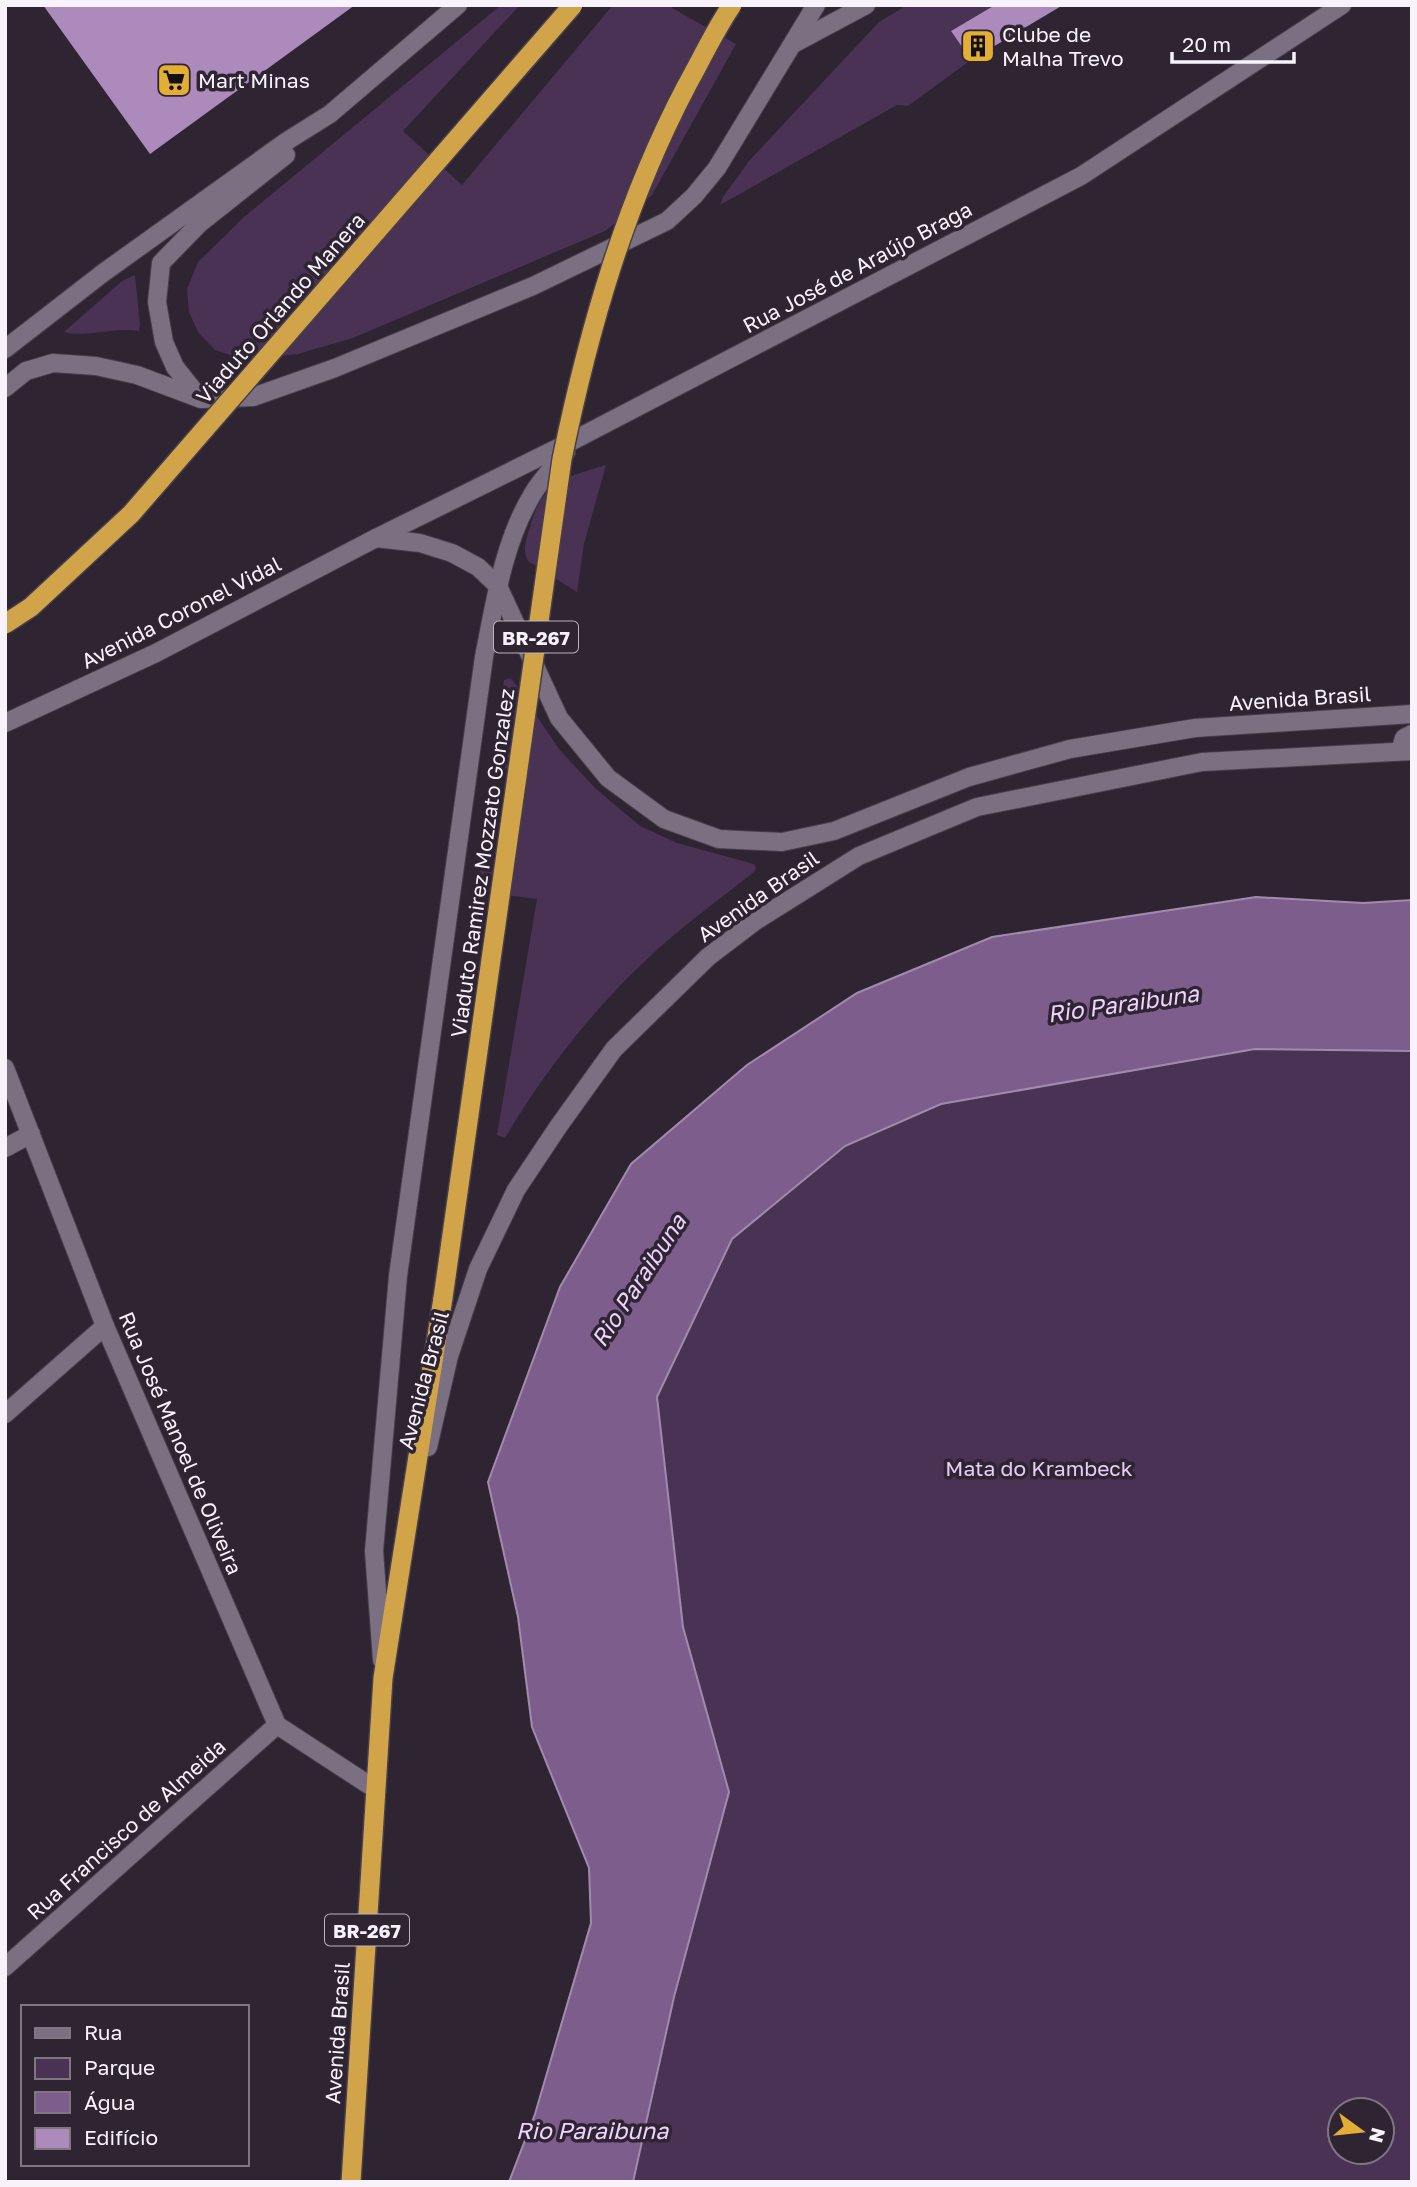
<svg xmlns="http://www.w3.org/2000/svg" width="1417" height="2187" font-family="'Golos Text',sans-serif">
	<style>
		.green { fill: #493253; fill-rule: evenodd }
		.water { fill: #7d5d8c; stroke: #a28aad; stroke-width: 2 }
		.building { fill: #ac8abc }
		.lines { fill: none; stroke-linecap: round; stroke-linejoin: round }
		.service-casing { stroke: #483f4c; stroke-width: 20 }
		.minor-casing { stroke: #483f4c; stroke-width: 20 }
		.secondary-casing { stroke: #483f4c; stroke-width: 20 }
		.trunk-casing { stroke: #483f4c; stroke-width: 22 }
		.service { stroke: #7b7081; stroke-width: 18 }
		.minor { stroke: #7b7081; stroke-width: 18 }
		.secondary { stroke: #7b7081; stroke-width: 18 }
		.trunk { stroke: #d2a44a; stroke-width: 19 }
		.trunk-bridge-casing { stroke: #483f4c; stroke-width: 22; stroke-linecap: butt }
		.trunk-bridge { stroke: #d2a44a; stroke-width: 19 }
		.labels { text-anchor: middle; dominant-baseline: central; stroke-width: 7; stroke-linejoin: round; paint-order: stroke }
		.shield { fill: #2e2432; stroke: #bbb4bf; stroke-width: 2 }
		.shield-label { font-size: 19px; font-weight: bold; fill: #f8f2fb }
		.poi-label { font-size: 21px; fill: #f8f2fb; stroke: #2e2432; text-anchor: start }
		.street-label { font-size: 21px; fill: #f8f2fb; stroke: #2e2432 }
		.park-label { font-size: 21px; fill: #e9cbf7; stroke: #2e2432 }
		.water-label { font-size: 23px; font-style: italic; fill: #f0d3fe; stroke: #2e2432 }
	</style>
	<rect width="100%" height="100%" fill="#2e2432"/>
	<g class="green">
		<path d="M501 5H520L403 131 462 185 613 5H673L672 8 736 44 652 195 605 231 353 338 298 354 245 360 215 350 198 332 189 312 187 289 198 262 244 217Z"/>
		<path d="M907 5H995L951 31 971 60 908 106 897 105 720 205 723 197 749 161 879 22Z"/>
		<path d="M135 275 140 325 139 331C114 327 87 338 64 332L122 281Z"/>
		<path d="M606 465 584 544 577 592 528 561C522 551 526 540 529 530 543 480 561 479 606 465Z"/>
		<path d="M511 678 559 749 595 788 640 826 677 843 754 864 756 867 755 871C725 895 695 917 667 941 603 997 548 1065 505 1138L497 1135 537 899 477 891 480 871 513 854 525 764 491 772 504 680Z"/>
		<path d="M1255 1049 1412 1051V2182H633L674 1997 729 1792 683 1627 657 1397 732 1239 845 1146 941 1104ZM1340 2110H1382V2152H1340Z"/>
	</g>
	<path class="water" d="M1256 897 1363 903 1412 900V1051L1255 1049 941 1104 845 1146 732 1239 657 1397 683 1627 729 1792 674 1997 633 2182H509L535 2114 591 1923 589 1868 532 1727 518 1617 488 1482 560 1287 631 1164 747 1065 857 993 992 937Z"/>
	<g class="building">
		<path d="M43 5H355L150 154Z"/>
		<path d="M995 5H1063L971 60 951 31Z"/>
	</g>
	<g class="lines">
		<g class="service-casing">
			<path id="service" d="M5 1148 31 1134"/>
		</g>
		<g class="minor-casing">
			<g id="minor">
				<path d="M795 43 866 5"/>
				<path d="M376 538 576 439 1081 176 1342 5"/>
				<path d="M5 1068 105 1326 277 1725 375 1789"/>
				<path d="M5 1414 105 1326"/>
				<path d="M382 1660 374 1551 398 1276 484 657C495 602 503 544 532 495 541 479 555 466 566 452"/>
				<path d="M5 1967 277 1725"/>
			</g>
		</g>
		<g class="secondary-casing">
			<g id="secondary">
				<path d="M5 349 103 273 287 141 330 114 458 5"/>
				<path d="M5 388 26 371 53 363 96 366 137 375 201 399 253 397 335 368 533 286 667 221 694 196 717 168 816 5"/>
				<path d="M199 397 175 367 164 342 157 302 161 263 199 224 286 155"/>
				<path d="M5 723 156 653 376 538 420 543 452 553 478 567 498 586 559 718 608 778 664 819 719 839 782 842 834 831 969 777 1070 749 1195 728 1412 714"/>
				<path d="M1400 751 1404 738 1412 734"/>
				<path d="M428 1447 449 1356 478 1269 516 1190 558 1127 614 1049 708 957 754 922 859 856 977 807 1202 762 1412 751"/>
			</g>
		</g>
		<g class="trunk-casing">
			<path id="trunk" d="M351 2182 383 1678 443 1298"/>
		</g>
		<use href="#service" class="service"/>
		<use href="#minor" class="minor"/>
		<use href="#secondary" class="secondary"/>
		<use href="#trunk" class="trunk"/>
		<g class="trunk-bridge-casing">
			<g id="trunk-bridge">
				<path d="M5 624 31 607 131 514 573 5"/>
				<path d="M443 1298 562 459C589 328 625 203 687 85 702 58 715 30 732 5"/>
			</g>
		</g>
		<use href="#trunk-bridge" class="trunk-bridge"/>
	</g>
	<defs>
		<g id="building-square" transform="scale(1.75)"><rect x="-9" y="-9" width="18" height="18" rx="4" fill="#e4ae35" stroke="#2e2432"/><path d="M-4-6H4V6H1V3H-1V6H-4ZM-2.5-4.3h1.7v1.8h-1.7ZM.8-4.3h1.7v1.8H.8ZM-2.5-1h1.7V.8h-1.7ZM.8-1h1.7V.8H.8Z" fill="#111"/></g>
		<g id="supermarket-square" transform="scale(1.75)"><rect x="-9" y="-9" width="18" height="18" rx="4" fill="#e4ae35" stroke="#2e2432"/><path d="M-6-5.5h2.5l.6 2H6L4.5 2H-2.5L-4.4-4H-6ZM-1.5 3.2a1.3 1.3 0 1 0 .1 0ZM3 3.2a1.3 1.3 0 1 0 .1 0Z" fill="#111"/></g>
	</defs>
	<g fill-rule="evenodd">
		<use href="#building-square" x="978" y="46"/>
		<use href="#supermarket-square" x="174" y="80"/>
	</g>
	<g class="labels">
		<g class="shield">
			<rect x="494" y="621.5" width="84" height="31" rx="5"/>
			<rect x="325" y="1914.5" width="84" height="31" rx="5"/>
		</g>
		<g class="shield-label">
			<text x="536" y="637">BR-267</text>
			<text x="367" y="1930">BR-267</text>
		</g>
		<g class="poi-label">
			<text x="1002" y="34">Clube de<tspan x="1002" dy="24">Malha Trevo</tspan></text>
			<text x="198" y="80">Mart Minas</text>
		</g>
		<g class="street-label">
			<text transform="translate(857 267) rotate(-28)">Rua José de Araújo Braga</text>
			<text transform="translate(280 308) rotate(-49)">Viaduto Orlando Manera</text>
			<text transform="translate(181 612) rotate(-27)">Avenida Coronel Vidal</text>
			<text transform="translate(1300 698) rotate(-4)">Avenida Brasil</text>
			<text transform="translate(482 863) rotate(-82)">Viaduto Ramirez Mozzato Gonzalez</text>
			<text transform="translate(758 896) rotate(-35)">Avenida Brasil</text>
			<text transform="translate(423 1380) rotate(-75)">Avenida Brasil</text>
			<text transform="translate(181 1443) rotate(67)">Rua José Manoel de Oliveira</text>
			<text transform="translate(126 1829) rotate(-42)">Rua Francisco de Almeida</text>
			<text transform="translate(337 2033) rotate(-86)">Avenida Brasil</text>
		</g>
		<g class="park-label">
			<text x="1039" y="1468">Mata do Krambeck</text>
		</g>
		<g class="water-label">
			<text transform="translate(1123 1003) rotate(-8)">Rio Paraibuna</text>
			<text transform="translate(638 1280) rotate(-57)">Rio Paraibuna</text>
			<text x="592" y="2130">Rio Paraibuna</text>
		</g>
	</g>
	<rect width="1417" height="2187" fill="none" stroke="#f8f2fb" stroke-width="14"/>
	<rect x="21" y="2005" width="228" height="161" fill="#2e2432" stroke="#7f7682" stroke-width="2"/>
	<rect x="35" y="2028" width="35" height="10" fill="#7b7081" stroke="#7f7682" stroke-width="2"/>
	<text x="84" y="2040" font-size="21" fill="#f8f2fb">Rua</text>
	<rect x="35" y="2058" width="35" height="21" fill="#493253" stroke="#7f7682" stroke-width="2"/>
	<text x="84" y="2075" font-size="21" fill="#f8f2fb">Parque</text>
	<rect x="35" y="2092" width="35" height="21" fill="#7d5d8c" stroke="#7f7682" stroke-width="2"/>
	<text x="84" y="2110" font-size="21" fill="#f8f2fb">Água</text>
	<rect x="35" y="2128" width="35" height="21" fill="#ac8abc" stroke="#7f7682" stroke-width="2"/>
	<text x="84" y="2145" font-size="21" fill="#f8f2fb">Edifício</text>
	<g transform="translate(1361 2131) rotate(105)"><circle r="33" fill="#2e2432" stroke="#7f7682" stroke-width="2"/>
	<path d="M0-5L12 26L0 18L-12 26Z" fill="#e4ae35"/>
	<text y="-10" font-size="19" font-weight="bold" text-anchor="middle" fill="#f8f2fb">N</text>
	</g>
	<path d="M1172 52v10h122v-10" fill="none" stroke="#f8f2fb" stroke-width="3.5"/>
	<text x="1182" y="52" font-size="21" fill="#f8f2fb" stroke="#2e2432" stroke-width="5" paint-order="stroke">20 m</text>
</svg>
